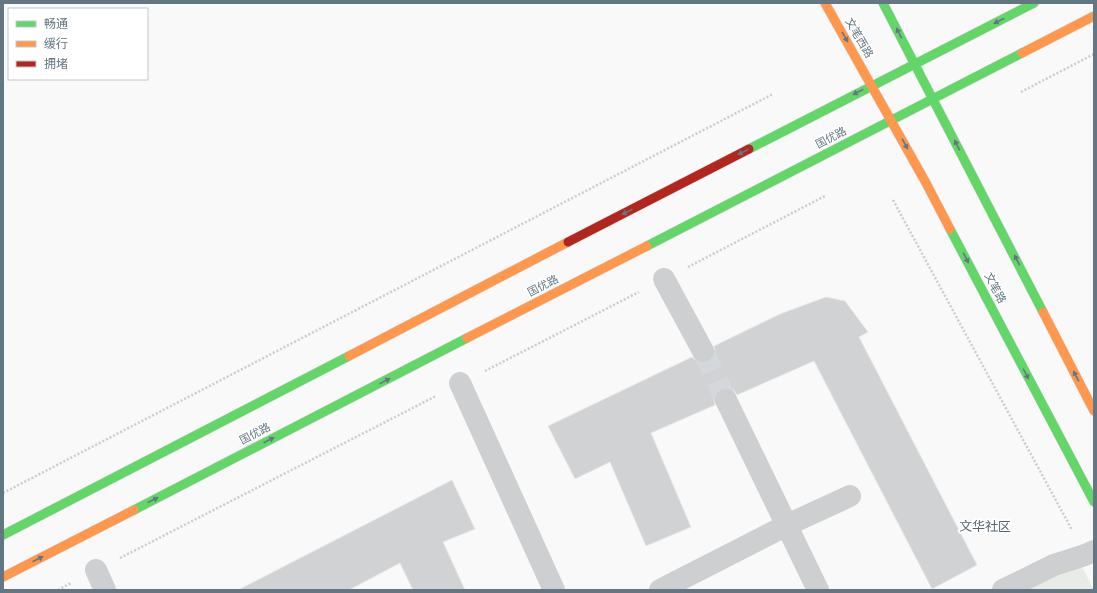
<svg xmlns="http://www.w3.org/2000/svg" width="1097" height="593" font-family="Figtree,'Noto Sans SC',sans-serif">
	<style>
		.green { fill: #e8ebe6 }
		.building { fill: #d0d2d3; stroke: #e8e8e8 }
		.lines { fill: none; stroke-linecap: round; stroke-linejoin: round }
		.street-tunnel { stroke: #d4d8dc; stroke-width: 22; stroke-dasharray: 22 11; stroke-linecap: butt }
		.fast-casing { stroke: #d5d6d7; stroke-width: 10 }
		.slow-casing { stroke: #d5d6d7; stroke-width: 10 }
		.jam-casing { stroke: #d5d6d7; stroke-width: 10 }
		.path { stroke: #cbcccd; stroke-width: 2.5; stroke-dasharray: 2 2; stroke-linecap: butt }
		.street { stroke: #cecfd0; stroke-width: 22 }
		.fast { stroke: #63d668; stroke-width: 9 }
		.slow { stroke: #ff974d; stroke-width: 9 }
		.jam { stroke: #b3261e; stroke-width: 9 }
		.oneway { fill: #657683 }
		.labels { text-anchor: middle; dominant-baseline: central; stroke-width: 4; stroke-linejoin: round; paint-order: stroke }
		.street-label { font-size: 11px; fill: #657683; stroke: #fff }
		.quarter-label { font-size: 13px; fill: #57646e; stroke: #fff }
	</style>
	<rect width="100%" height="100%" fill="#f9f9f9"/>
	<path class="green" d="M1081 565 1094 590H1022Z"/>
	<g class="building">
		<path d="M826 297 845 301 868 332 859 337 977 565 932 589 814 361 737 395 733 389 727 388 721 389 715 393 714 399 715 405 651 433 691 527 646 546 610 462 575 479 548 426 692 357 697 362 702 363 709 362 714 357 715 352 714 346 780 314Z"/>
		<path d="M452 480 475 529 443 542 465 590H413L400 563 349 590H238Z"/>
	</g>
	<g class="lines">
		<path class="street-tunnel" d="M703 351 726 400"/>
		<g class="fast-casing">
			<g id="fast">
				<path d="M883 3 1043 312"/>
				<path d="M749 149 1034 3"/>
				<path d="M950 229 1094 502"/>
				<path d="M647 246 1022 53"/>
				<path d="M134 510 467 338"/>
				<path d="M3 535 349 356"/>
			</g>
		</g>
		<g class="slow-casing">
			<g id="slow">
				<path d="M825 3 926 183 950 229"/>
				<path d="M1022 53 1094 16"/>
				<path d="M1043 312 1094 411"/>
				<path d="M467 338 647 246"/>
				<path d="M349 356 568 242"/>
				<path d="M3 577 134 510"/>
			</g>
		</g>
		<g class="jam-casing">
			<path id="jam" d="M568 242 749 149"/>
		</g>
		<g class="path">
			<path d="M1021 92 1094 54"/>
			<path d="M893 200 1072 530"/>
			<path d="M688 267 825 196"/>
			<path d="M485 371 639 292"/>
			<path d="M3 493 773 94"/>
			<path d="M120 558 436 396"/>
			<path d="M58 590 71 583"/>
		</g>
		<g class="street">
			<path d="M664 279 703 351"/>
			<path d="M460 383 554 590"/>
			<path d="M726 400 818 590"/>
			<path d="M96 570 105 590"/>
			<path d="M660 590 787 525 850 496"/>
			<path d="M1003 590 1054 565 1085 555 1094 551"/>
		</g>
		<use href="#fast" class="fast"/>
		<use href="#slow" class="slow"/>
		<use href="#jam" class="jam"/>
	</g>
	<defs><path id="oneway-solid" d="M-6-.8H1V-3.2L6.5 0L1 3.2V.8H-6Z"/></defs>
	<g class="oneway">
		<use href="#oneway-solid" transform="translate(999 21) rotate(153)"/>
		<use href="#oneway-solid" transform="translate(899 33) rotate(-117)"/>
		<use href="#oneway-solid" transform="translate(845 37) rotate(60)"/>
		<use href="#oneway-solid" transform="translate(858 92) rotate(153)"/>
		<use href="#oneway-solid" transform="translate(905 144) rotate(61)"/>
		<use href="#oneway-solid" transform="translate(957 145) rotate(-117)"/>
		<use href="#oneway-solid" transform="translate(743 152) rotate(153)"/>
		<use href="#oneway-solid" transform="translate(627 212) rotate(153)"/>
		<use href="#oneway-solid" transform="translate(966 258) rotate(62)"/>
		<use href="#oneway-solid" transform="translate(1017 260) rotate(-117)"/>
		<use href="#oneway-solid" transform="translate(1026 374) rotate(62)"/>
		<use href="#oneway-solid" transform="translate(1076 376) rotate(-117)"/>
		<use href="#oneway-solid" transform="translate(385 381) rotate(-27)"/>
		<use href="#oneway-solid" transform="translate(269 440) rotate(-27)"/>
		<use href="#oneway-solid" transform="translate(153 500) rotate(-27)"/>
		<use href="#oneway-solid" transform="translate(38 559) rotate(-27)"/>
	</g>
	<g class="labels">
		<g class="street-label">
			<text transform="translate(859 38) rotate(60)">文笔西路</text>
			<text transform="translate(831 138) rotate(-27)">国优路</text>
			<text transform="translate(543 286) rotate(-27)">国优路</text>
			<text transform="translate(995 288) rotate(62)">文笔路</text>
			<text transform="translate(255 434) rotate(-27)">国优路</text>
		</g>
		<g class="quarter-label">
			<text x="985" y="526">文华社区</text>
		</g>
	</g>
	<rect width="1097" height="593" fill="none" stroke="#657683" stroke-width="8"/>
	<rect x="8" y="8" width="140" height="72" fill="#ffffff" stroke="#c1c8cd"/>
	<rect x="16" y="21" width="20" height="6" fill="#63d668" stroke="#c1c8cd"/>
	<text x="44" y="28" font-size="12" fill="#657683">畅通</text>
	<rect x="16" y="41" width="20" height="6" fill="#ff974d" stroke="#c1c8cd"/>
	<text x="44" y="48" font-size="12" fill="#657683">缓行</text>
	<rect x="16" y="61" width="20" height="6" fill="#b3261e" stroke="#c1c8cd"/>
	<text x="44" y="68" font-size="12" fill="#657683">拥堵</text>
</svg>
